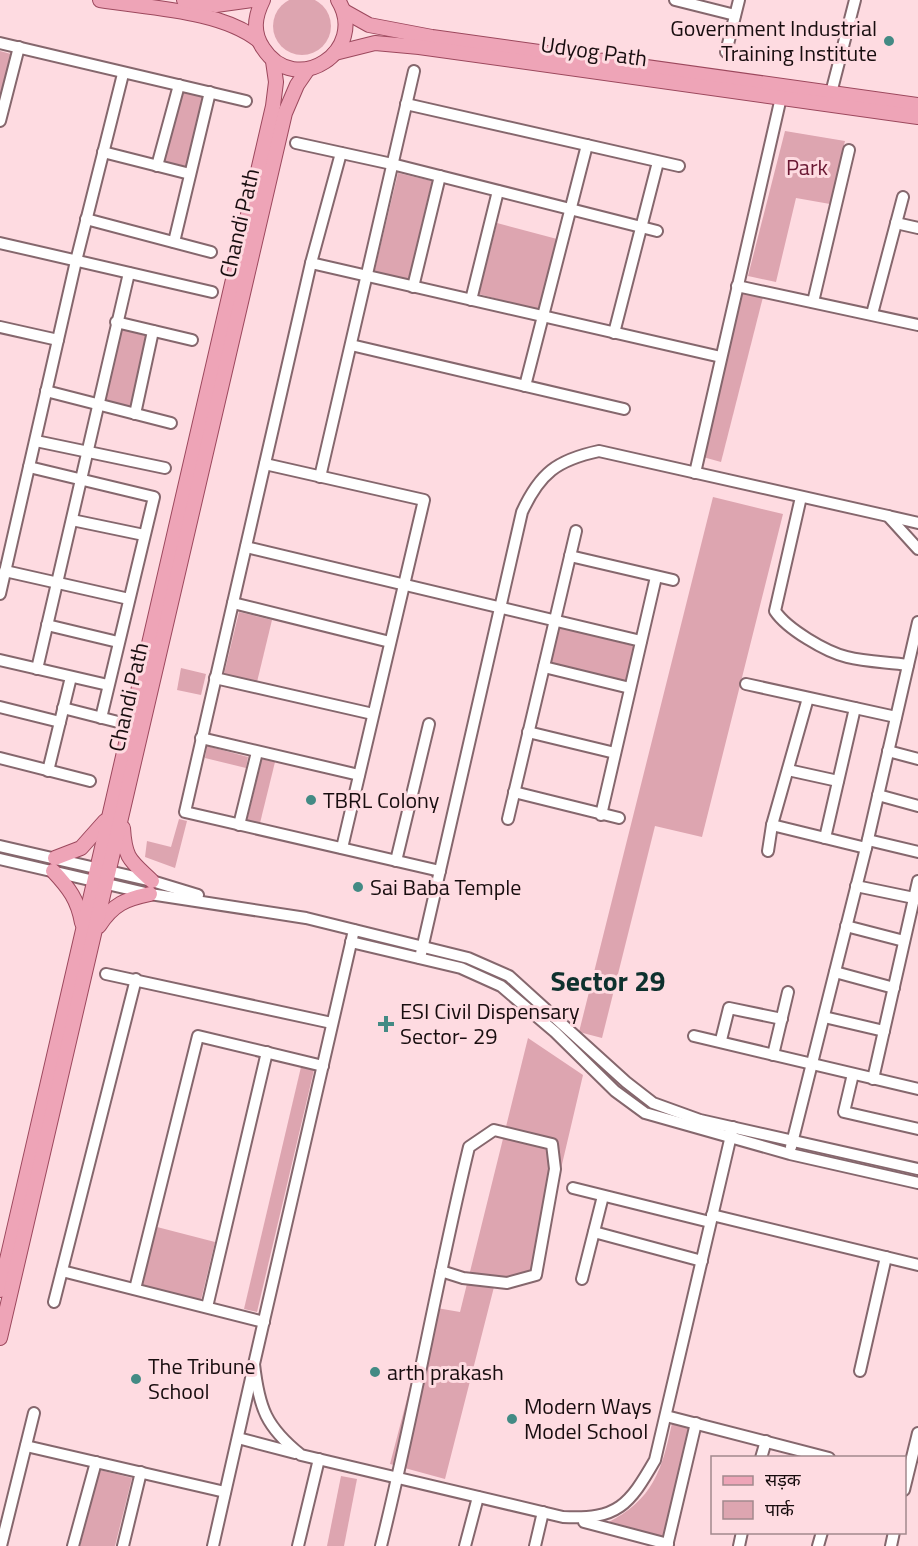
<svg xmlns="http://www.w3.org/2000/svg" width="918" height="1546" font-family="'Titillium Web','Noto Sans Devanagari',sans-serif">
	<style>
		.green { fill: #dda5b0 }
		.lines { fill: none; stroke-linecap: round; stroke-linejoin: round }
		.minor-casing { stroke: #85676d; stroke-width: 14 }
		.major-casing { stroke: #9c485d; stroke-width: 16 }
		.minor { stroke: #fff; stroke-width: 10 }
		.major { stroke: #eea4b7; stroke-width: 14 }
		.poi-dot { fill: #438a84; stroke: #fedbe1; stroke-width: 2 }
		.labels { text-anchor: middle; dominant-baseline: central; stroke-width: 6; stroke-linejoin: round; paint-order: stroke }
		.poi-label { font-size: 22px; fill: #180d0f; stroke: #fedbe1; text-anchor: start }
		.street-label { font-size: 22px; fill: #180d0f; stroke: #fedbe1 }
		.park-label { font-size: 22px; fill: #691732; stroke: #fedbe1 }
		.district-label { font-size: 28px; font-weight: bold; fill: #0e312e; stroke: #fedbe1 }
	</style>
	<rect width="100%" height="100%" fill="#fedbe1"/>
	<g class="green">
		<circle cx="302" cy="26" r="29"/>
		<path d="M0 51 11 54 0 98Z"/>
		<path d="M180 89 207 95 190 168 163 162Z"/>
		<path d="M785 131 845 141 830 204 796 198 776 282 748 276Z"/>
		<path d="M398 173 432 181 408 281 374 273Z"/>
		<path d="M497 223 557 239 538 310 479 294Z"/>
		<path d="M742 293 763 297 721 462 703 457Z"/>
		<path d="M119 328 147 335 130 408 102 402Z"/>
		<path d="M713 497 783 514 702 837 655 826 602 1038 579 1032Z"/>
		<path d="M239 612 272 620 257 682 224 674Z"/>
		<path d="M557 627 634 646 626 682 548 663Z"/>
		<path d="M181 668 206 674 201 695 177 690Z"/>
		<path d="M207 746 248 757 246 768 205 758Z"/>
		<path d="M262 759 275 762 260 823 247 820Z"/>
		<path d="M179 819 187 821 175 868 145 857 147 841 171 847Z"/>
		<path d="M528 1038 583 1075 536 1275 494 1287 445 1479 390 1464 431 1307 460 1312Z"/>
		<path d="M301 1067 314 1070 257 1312 244 1309Z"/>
		<path d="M157 1227 215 1242 201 1300 142 1285Z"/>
		<path d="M672 1423 690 1427 663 1537 607 1523C653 1500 662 1470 672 1423Z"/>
		<path d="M100 1470 132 1478 115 1546H80Z"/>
		<path d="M341 1476 357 1479 344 1546H327Z"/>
	</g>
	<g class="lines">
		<g class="minor-casing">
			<g id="minor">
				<path d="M675 0 735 15"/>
				<path d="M0 43 246 101"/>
				<path d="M726 52 739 0"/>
				<path d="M831 93 855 0"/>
				<path d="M406 104 679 166"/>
				<path d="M0 121 19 47"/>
				<path d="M296 143 392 164 657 231"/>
				<path d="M103 152 190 174"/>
				<path d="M341 153 311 263 185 812 440 871"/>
				<path d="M157 166 179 85"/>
				<path d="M86 219 211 252"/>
				<path d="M896 223 918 228"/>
				<path d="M174 242 210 92"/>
				<path d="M0 243 212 292"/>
				<path d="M311 263 721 357"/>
				<path d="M737 286 918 325"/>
				<path d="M413 287 440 176"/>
				<path d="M471 300 498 191"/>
				<path d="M813 302 849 150"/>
				<path d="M872 314 903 197"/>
				<path d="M116 322 192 340"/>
				<path d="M0 327 58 340"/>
				<path d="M614 333 658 162"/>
				<path d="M351 345 624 409"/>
				<path d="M525 386 587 145"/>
				<path d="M46 391 171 423"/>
				<path d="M135 414 153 331"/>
				<path d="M36 441 165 468"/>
				<path d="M265 464 424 500 342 848"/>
				<path d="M29 467 154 497 101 718"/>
				<path d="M695 473 782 93"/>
				<path d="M320 477 414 71"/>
				<path d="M801 497 775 611C787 629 826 652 847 657 866 662 888 662 908 665"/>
				<path d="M888 516 918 523"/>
				<path d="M72 520 144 535"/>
				<path d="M246 547 641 641"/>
				<path d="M570 556 673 580"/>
				<path d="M5 571 129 599"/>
				<path d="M0 594 76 261 123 74"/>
				<path d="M233 603 390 642"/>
				<path d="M47 625 118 642"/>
				<path d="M0 660 108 685"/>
				<path d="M544 667 630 688"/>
				<path d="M37 669 129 273"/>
				<path d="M215 678 373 714"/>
				<path d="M746 684 896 717"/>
				<path d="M0 707 60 722"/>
				<path d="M63 708 130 725"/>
				<path d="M528 732 615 753"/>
				<path d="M201 738 359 775"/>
				<path d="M888 751 918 759"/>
				<path d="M0 758 90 781"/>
				<path d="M788 770 838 781"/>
				<path d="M48 771 71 677"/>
				<path d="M514 792 619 818"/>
				<path d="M878 795 918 806"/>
				<path d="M601 815 656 577"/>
				<path d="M508 819 576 531"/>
				<path d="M239 825 257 752"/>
				<path d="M772 825 866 848"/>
				<path d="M825 838 855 708"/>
				<path d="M868 840 918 852"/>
				<path d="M0 846 152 881 198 895"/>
				<path d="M768 851 772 825 808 698"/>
				<path d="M0 859 150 894 306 918 468 958 509 976 626 1082 653 1103 700 1120 918 1169"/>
				<path d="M396 861 429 724"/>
				<path d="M856 886 914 898"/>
				<path d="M846 926 904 941"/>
				<path d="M354 930 254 1364C259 1408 266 1427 301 1455L563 1517C618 1520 629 1505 655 1460L733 1127"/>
				<path d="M351 942 461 968 501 986 555 1032 615 1091 645 1113 790 1154 918 1183"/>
				<path d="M420 958 522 512C540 473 557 460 599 451L888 516 918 549"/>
				<path d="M835 972 894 988"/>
				<path d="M106 974 332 1023"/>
				<path d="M824 1017 884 1031"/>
				<path d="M694 1036 918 1089"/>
				<path d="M721 1040 729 1008 782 1019"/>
				<path d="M773 1055 788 992"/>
				<path d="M853 1074 844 1112 918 1129"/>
				<path d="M873 1079 918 881"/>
				<path d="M791 1147 866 848 918 622"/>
				<path d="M573 1188 710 1222"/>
				<path d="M712 1215 918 1265"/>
				<path d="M594 1232 702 1261"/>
				<path d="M62 1271 264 1322"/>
				<path d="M582 1279 603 1196"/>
				<path d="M135 1289 198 1036 323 1066"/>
				<path d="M54 1302 136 979"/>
				<path d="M207 1307 267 1052"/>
				<path d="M860 1371 886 1257"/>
				<path d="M666 1416 829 1458"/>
				<path d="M238 1438 295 1453"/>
				<path d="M26 1446 225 1492"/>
				<path d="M761 1458 766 1441"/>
				<path d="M904 1490 918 1433"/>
				<path d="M584 1522 668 1544"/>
				<path d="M1 1546 34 1413"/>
				<path d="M73 1546 96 1462"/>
				<path d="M123 1546 141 1472"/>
				<path d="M213 1546 252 1374"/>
				<path d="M298 1546 319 1459"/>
				<path d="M381 1546C414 1414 437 1279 469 1147L494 1130 552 1144 555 1169 536 1275 507 1283 463 1278 441 1271"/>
				<path d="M465 1546 478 1497"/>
				<path d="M535 1546 543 1512"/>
				<path d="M667 1546 696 1423"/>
				<path d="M739 1546 742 1532"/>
				<path d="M818 1546 822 1532"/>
				<path d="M891 1546 894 1532"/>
			</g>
		</g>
		<g class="major-casing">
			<g id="major">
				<path d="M100 0C148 8 220 10 258 40"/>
				<path d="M184 0 216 5 252 0"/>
				<path d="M263 0C255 16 252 32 263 48 296 99 369 50 338 0"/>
				<path d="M344 11 369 25 432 37 918 105"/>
				<path d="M335 53 375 43 419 47 918 117"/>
				<path d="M123 828C125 859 130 860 152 881"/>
				<path d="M55 858 81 848 105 821"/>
				<path d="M53 871C69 888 78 900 82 923"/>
				<path d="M99 926C113 904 126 899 150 894"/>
				<path d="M0 1290 273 106 276 82 273 61"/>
				<path d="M0 1338 285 113 297 85 308 69"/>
			</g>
		</g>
		<use href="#minor" class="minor"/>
		<use href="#major" class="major"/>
	</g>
	<g class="poi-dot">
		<circle cx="889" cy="41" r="6"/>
		<circle cx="311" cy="800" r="6"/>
		<circle cx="358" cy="887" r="6"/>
		<path d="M383 1015h6v6h6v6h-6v6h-6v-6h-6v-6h6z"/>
		<circle cx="375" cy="1372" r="6"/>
		<circle cx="136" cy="1379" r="6"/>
		<circle cx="512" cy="1419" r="6"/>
	</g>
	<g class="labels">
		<g class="poi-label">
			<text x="877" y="28" text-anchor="end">Government Industrial<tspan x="877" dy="25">Training Institute</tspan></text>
			<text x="323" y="800">TBRL Colony</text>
			<text x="370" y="887">Sai Baba Temple</text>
			<text x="400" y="1011">ESI Civil Dispensary<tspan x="400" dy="25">Sector- 29</tspan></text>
			<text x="148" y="1366">The Tribune<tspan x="148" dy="25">School</tspan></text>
			<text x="387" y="1372">arth prakash</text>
			<text x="524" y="1406">Modern Ways<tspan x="524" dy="25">Model School</tspan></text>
		</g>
		<g class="street-label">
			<text transform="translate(594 51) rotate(8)">Udyog Path</text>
			<text transform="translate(239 223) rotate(-77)">Chandi Path</text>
			<text transform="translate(128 697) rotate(-77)">Chandi Path</text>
		</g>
		<g class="park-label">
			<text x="807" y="167">Park</text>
		</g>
		<g class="district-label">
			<text x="608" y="980">Sector 29</text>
		</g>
	</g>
	<rect x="711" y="1456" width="195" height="78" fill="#fedbe1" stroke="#a2898d" stroke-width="1.5"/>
	<rect x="723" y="1476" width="30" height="9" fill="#eea4b7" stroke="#a2898d" stroke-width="1.5"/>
	<text x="765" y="1486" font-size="18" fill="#180d0f">सड़क</text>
	<rect x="723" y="1501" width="30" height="18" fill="#dda5b0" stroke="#a2898d" stroke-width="1.5"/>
	<text x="765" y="1516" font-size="18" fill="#180d0f">पार्क</text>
</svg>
